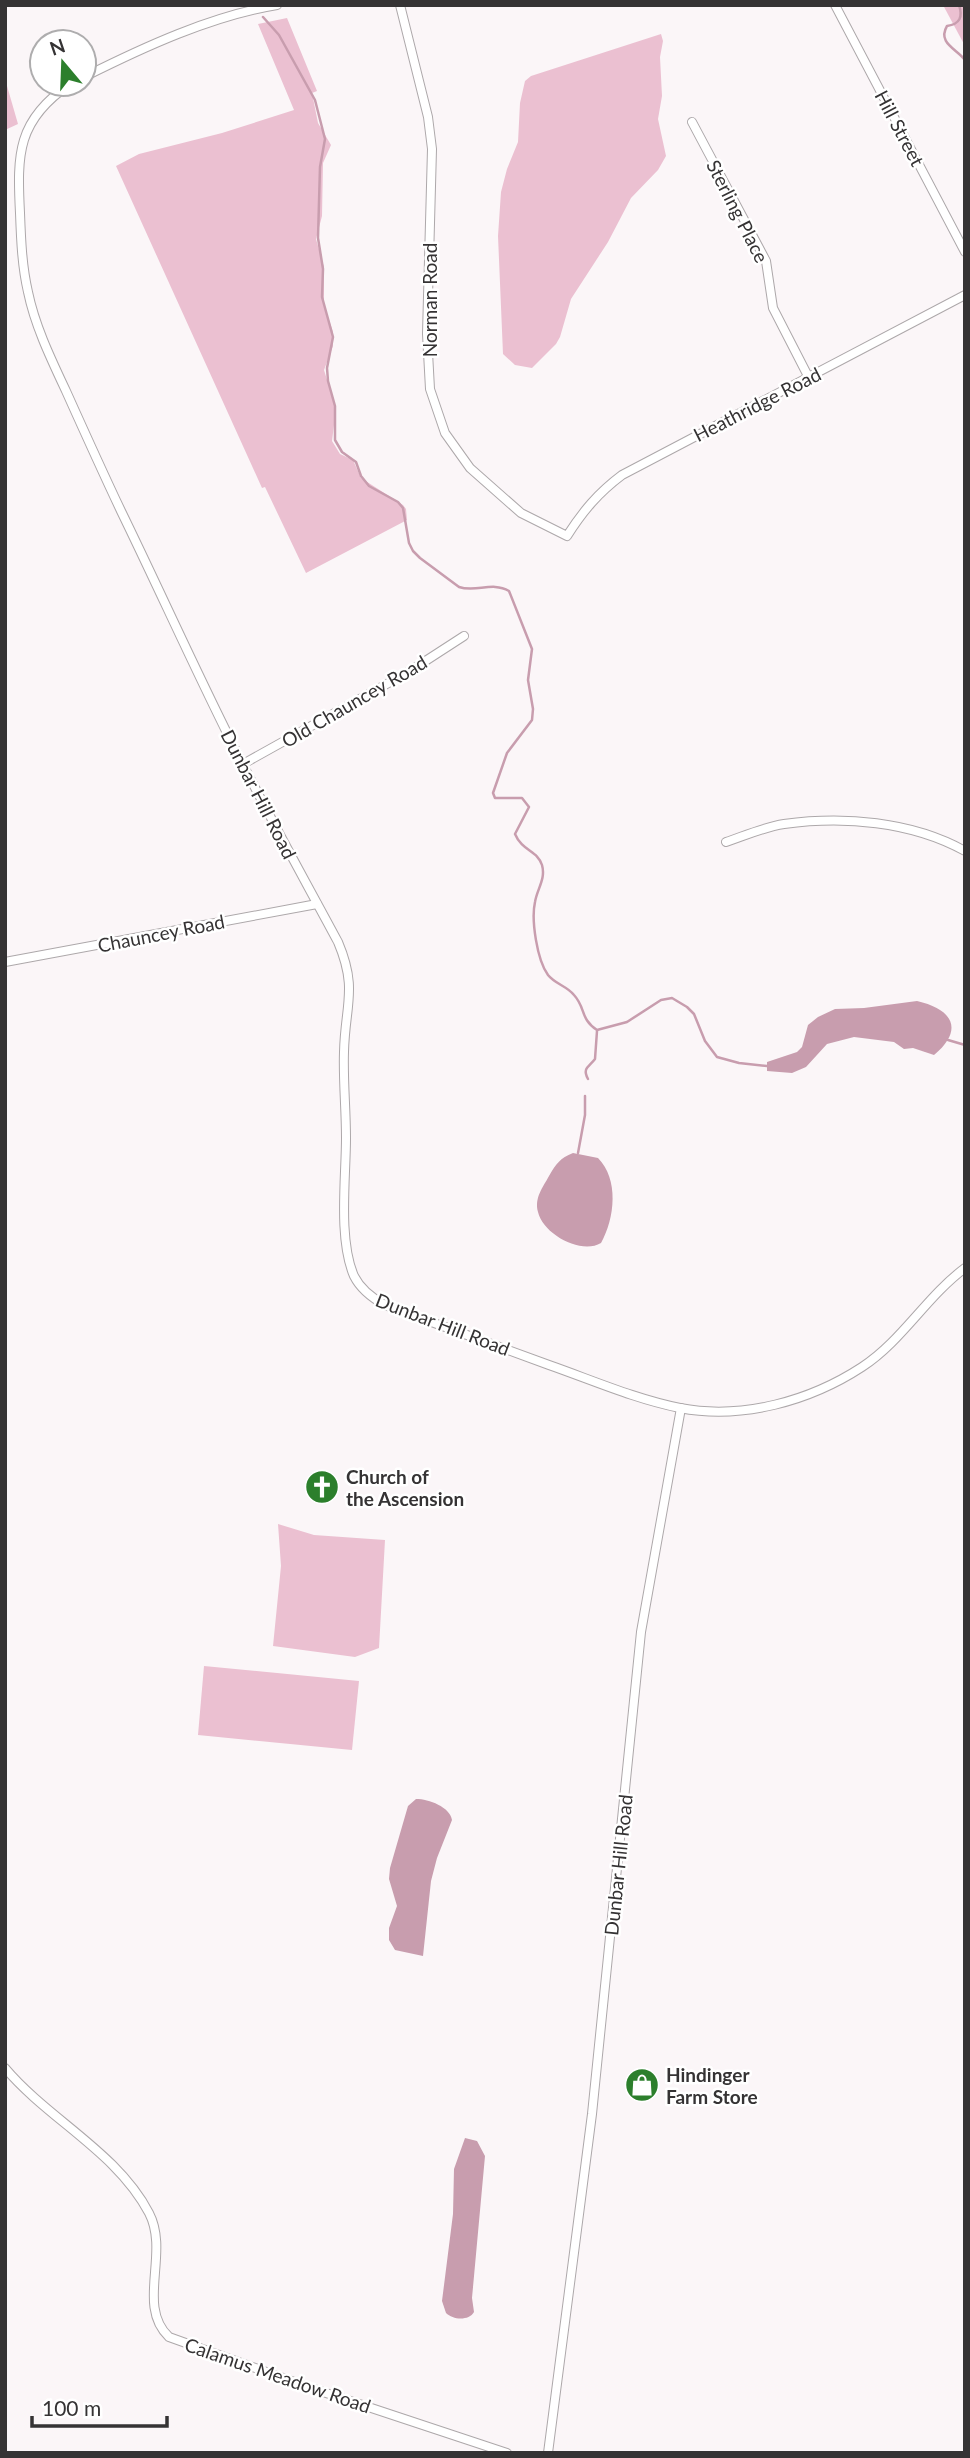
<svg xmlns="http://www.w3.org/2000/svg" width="970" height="2458" font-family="Lato,sans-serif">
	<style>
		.green { fill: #ebc0d1 }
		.water { fill: #c89dae }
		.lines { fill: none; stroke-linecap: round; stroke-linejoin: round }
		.stream { stroke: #c89dae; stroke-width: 2.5 }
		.minor-casing { stroke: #ada8aa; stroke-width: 10 }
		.minor { stroke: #fff; stroke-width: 8 }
		.labels { text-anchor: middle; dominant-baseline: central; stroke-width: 5; stroke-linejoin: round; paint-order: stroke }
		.street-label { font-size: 19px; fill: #353334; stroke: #fff }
		.poi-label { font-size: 19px; font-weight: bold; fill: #353334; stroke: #fff; text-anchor: start }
	</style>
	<rect width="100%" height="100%" fill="#fbf6f8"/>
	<g class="green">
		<path d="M943 5H965V46Z"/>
		<path d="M287 18 317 91 312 93 318 123 331 145 323 163 322 216 316 239 324 267V305L333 332V346L324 370 336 409 332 441 340 454 353 460 361 478 403 505 406 509 407 520 306 573 265 487 262 488 116 166 139 154 222 133 294 110 258 24Z"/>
		<path d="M661 34 663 41 660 57 662 96 658 119 666 156 658 170 631 198 608 242 571 299 560 337 556 344 532 368 515 365 503 354 498 236 501 192 507 169 518 142 520 103 525 81 531 76Z"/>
		<path d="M5 79 18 124 5 130Z"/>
		<path d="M278 1524 314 1535 385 1540 379 1648 355 1657 273 1646 281 1566Z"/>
		<path d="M204 1666 359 1681 352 1750 198 1735Z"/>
	</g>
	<g class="water">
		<path d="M917 1001C952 1009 965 1029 934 1055L913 1048 904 1049 894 1042 854 1037 827 1044 806 1067 792 1073 767 1071V1062L797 1052 802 1047 808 1025 818 1017 835 1009 864 1008Z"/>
		<path d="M573 1153 598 1158C619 1179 615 1218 601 1243 581 1255 543 1234 538 1212 534 1198 543 1187 549 1176 556 1164 560 1158 573 1153Z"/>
		<path d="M416 1799C429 1799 450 1807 452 1820L437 1858 431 1881 423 1956 395 1950 389 1940V1928L397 1906 389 1879 390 1868 408 1806Z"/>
		<path d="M465 2138 477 2141 485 2156 472 2298 474 2312C469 2321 453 2320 446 2313L442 2301 453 2214 454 2169Z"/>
	</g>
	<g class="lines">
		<g class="stream">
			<path d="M959 5C963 17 960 24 947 26 937 43 957 49 965 60"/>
			<path d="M263 17 279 35 315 100 325 139 320 167 318 238 323 269 322 297 333 337 327 368 328 381 335 406V440L342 452 356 462 361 476 369 486 398 502 403 508 409 543 413 551 420 558 459 587C476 593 492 581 509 591L532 649 528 680 533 709 532 720 507 753 493 793 495 798H522L529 807 515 834C522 851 538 851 542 865 546 879 537 889 535 902 531 920 537 960 548 975 555 984 567 986 574 995 586 1008 580 1019 597 1030L627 1022 661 1000 672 998 687 1007 694 1014 705 1041 717 1057 739 1063 767 1066"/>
			<path d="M948 1040 965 1045"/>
			<path d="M588 1079C582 1068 589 1067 595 1059L597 1031"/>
			<path d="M578 1153 585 1115V1096"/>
		</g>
		<g class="minor-casing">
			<g id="minor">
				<path d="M400 5 428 117 432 149 427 334 430 389 445 433 470 468 521 513 567 536C583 511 598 493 622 475L965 295"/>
				<path d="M835 5 965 252"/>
				<path d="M84 77C144 47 211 16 277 5"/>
				<path d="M70 84C17 120 17 154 20 213 21 240 22 266 28 292 35 326 51 359 66 391 84 431 102 471 121 511 158 587 193 665 231 741 265 809 302 875 338 942 358 989 345 1005 344 1052 343 1080 346 1109 346 1138 346 1178 338 1239 354 1276 361 1290 372 1298 385 1305 440 1325 494 1345 549 1365 592 1380 635 1399 680 1408 742 1420 810 1401 862 1367 902 1341 926 1297 965 1268"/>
				<path d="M692 122 766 261 773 308 809 378"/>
				<path d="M243 764 410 671 464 636"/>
				<path d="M726 842C744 836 764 827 784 824 843 816 911 821 965 851"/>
				<path d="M5 962 317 904"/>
				<path d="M5 2068C49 2120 117 2152 149 2213 170 2253 136 2306 169 2337L308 2387 507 2453"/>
				<path d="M548 2453 592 2114 641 1632 681 1408"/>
			</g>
		</g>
		<use href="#minor" class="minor"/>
	</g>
	<defs>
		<g id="church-disc" transform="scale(1.75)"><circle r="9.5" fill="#2c7f2c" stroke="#fff"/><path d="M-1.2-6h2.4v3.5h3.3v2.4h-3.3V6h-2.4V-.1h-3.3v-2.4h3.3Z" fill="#fff"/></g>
		<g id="shop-disc" transform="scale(1.75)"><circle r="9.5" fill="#2c7f2c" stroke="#fff"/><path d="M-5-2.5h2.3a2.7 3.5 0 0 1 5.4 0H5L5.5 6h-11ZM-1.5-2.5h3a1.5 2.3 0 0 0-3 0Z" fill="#fff"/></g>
	</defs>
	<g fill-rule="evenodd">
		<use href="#church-disc" x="322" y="1487"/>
		<use href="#shop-disc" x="642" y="2085"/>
	</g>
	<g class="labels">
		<g class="street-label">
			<text transform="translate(900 128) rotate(62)">Hill Street</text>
			<text transform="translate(738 211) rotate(63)">Sterling Place</text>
			<text transform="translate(429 300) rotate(-90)">Norman Road</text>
			<text transform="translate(757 404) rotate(-27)">Heathridge Road</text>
			<text transform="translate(354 701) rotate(-30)">Old Chauncey Road</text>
			<text transform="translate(259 794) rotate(63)">Dunbar Hill Road</text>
			<text transform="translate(161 933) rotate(-11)">Chauncey Road</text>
			<text transform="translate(443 1324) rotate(21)">Dunbar Hill Road</text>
			<text transform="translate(618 1865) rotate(-84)">Dunbar Hill Road</text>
			<text transform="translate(278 2375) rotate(19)">Calamus Meadow Road</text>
		</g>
		<g class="poi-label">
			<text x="346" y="1476">Church of<tspan x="346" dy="22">the Ascension</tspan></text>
			<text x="666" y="2074">Hindinger<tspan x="666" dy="22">Farm Store</tspan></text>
		</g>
	</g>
	<rect width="970" height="2458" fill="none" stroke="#353334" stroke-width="14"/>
	<g transform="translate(63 63) rotate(341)"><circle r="33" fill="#ffffff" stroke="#aeadae" stroke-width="2"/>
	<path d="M0-5L12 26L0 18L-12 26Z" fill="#2c7f2c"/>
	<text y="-10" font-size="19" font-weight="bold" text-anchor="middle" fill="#353334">N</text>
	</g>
	<path d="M32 2416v10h135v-10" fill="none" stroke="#353334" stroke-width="3.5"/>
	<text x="42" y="2416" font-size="21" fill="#353334" stroke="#ffffff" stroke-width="5" paint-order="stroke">100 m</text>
</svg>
